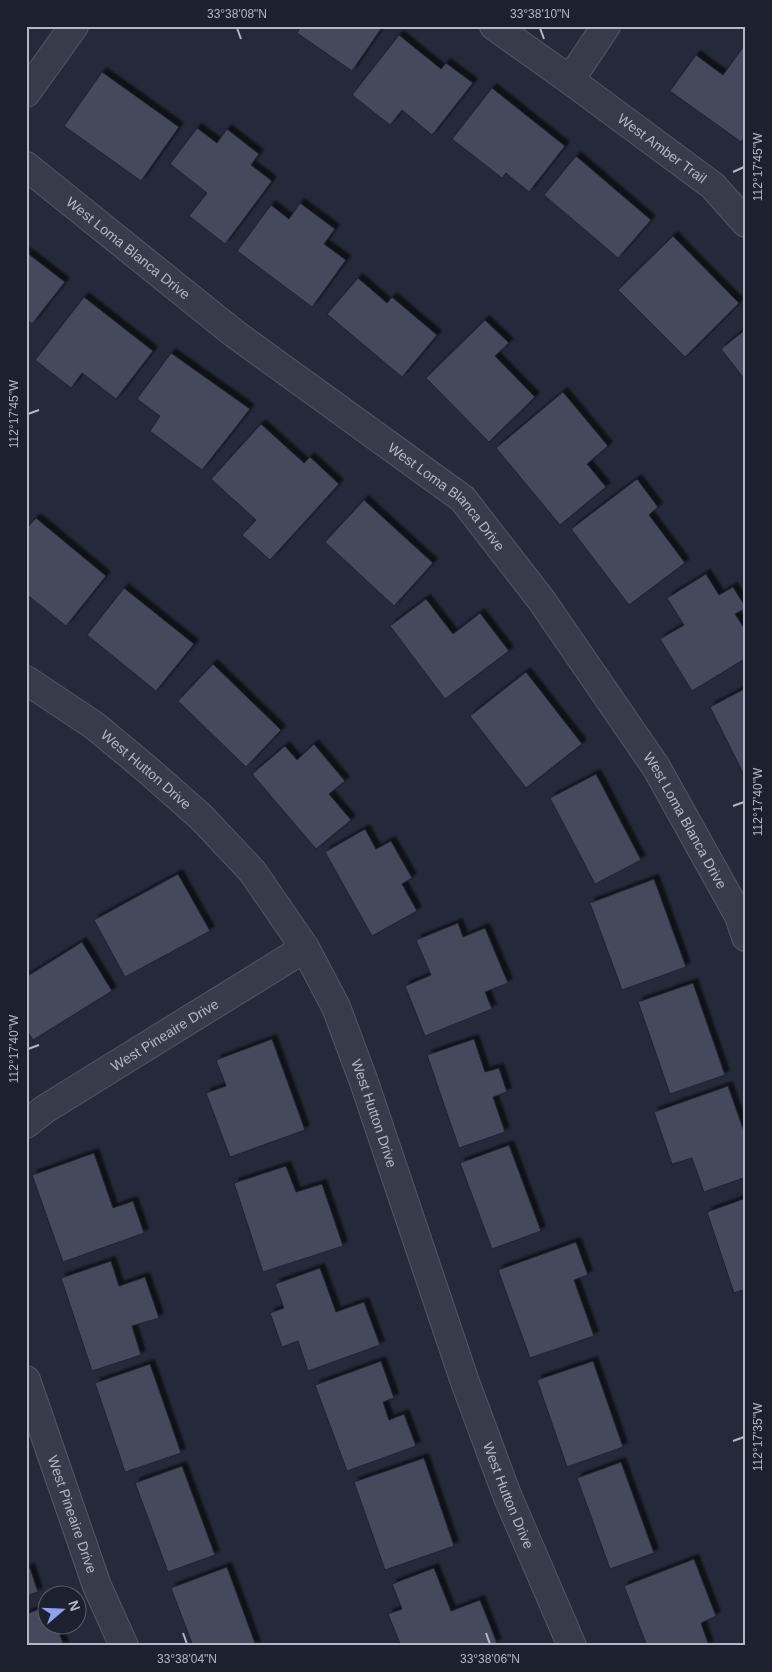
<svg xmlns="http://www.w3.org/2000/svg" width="772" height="1672" font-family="Arial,sans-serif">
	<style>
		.building { fill: #44495b; stroke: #1f2331; filter: url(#shadow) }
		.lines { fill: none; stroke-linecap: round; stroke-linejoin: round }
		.minor-casing { stroke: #535765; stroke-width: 30 }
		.tertiary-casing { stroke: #535765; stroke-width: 30 }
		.minor { stroke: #383c4a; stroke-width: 28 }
		.tertiary { stroke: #383c4a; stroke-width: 28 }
		.ticks { fill: none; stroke: #b3b7c6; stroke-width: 2 }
		.labels { text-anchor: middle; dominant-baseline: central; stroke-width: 4; stroke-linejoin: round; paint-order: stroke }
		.street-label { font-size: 14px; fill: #b3b7c6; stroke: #1d212f }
		.neatline { fill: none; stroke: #b3b7c6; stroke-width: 2 }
		.ticks-label { font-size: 12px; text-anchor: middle; fill: #b3b7c6 }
	</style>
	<defs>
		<filter id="shadow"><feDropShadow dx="4.5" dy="-4.5" stdDeviation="1" flood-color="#0009"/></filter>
	</defs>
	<rect width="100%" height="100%" fill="#242a3a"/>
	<g class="building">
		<path d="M301 26H383L352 71 297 33Z"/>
		<path d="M399 35 441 69 446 63 473 83 432 135 402 110 390 125 352 95Z"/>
		<path d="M746 43V135L741 142 670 91 696 55 723 75Z"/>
		<path d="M102 72 179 127 141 181 64 126Z"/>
		<path d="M492 88 565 146 529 192 506 173 502 178 452 139Z"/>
		<path d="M197 128 217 143 227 129 259 154 251 165 272 181 225 244 189 216 207 193 170 164Z"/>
		<path d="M576 156 651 220 618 258 544 195Z"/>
		<path d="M300 203 335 229 324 244 346 260 312 307 237 251 271 205 289 219Z"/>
		<path d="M673 236 739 303 685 357 618 290Z"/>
		<path d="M26 252 65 282 32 324 26 319Z"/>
		<path d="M358 278 387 303 392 297 437 335 402 377 327 314Z"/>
		<path d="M84 297 153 351 116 399 82 373 71 388 35 360Z"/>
		<path d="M485 320 509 343 495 356 535 397 489 442 426 378Z"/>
		<path d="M746 329V381L721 349Z"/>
		<path d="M171 353 250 409 202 470 150 431 160 416 137 399Z"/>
		<path d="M563 392 608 446 587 464 606 487 560 525 496 448Z"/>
		<path d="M261 424 304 463 310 457 339 484 270 560 242 535 256 520 211 479Z"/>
		<path d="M637 479 658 507 649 515 685 563 629 605 571 529Z"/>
		<path d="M364 500 433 563 394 606 325 542Z"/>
		<path d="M36 518 106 576 66 626 26 594V529Z"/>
		<path d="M706 574 719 595 733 587 746 608 735 614 746 631V658L692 691 660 639 684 625 667 598Z"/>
		<path d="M124 588 194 644 156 691 87 635Z"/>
		<path d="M426 599 453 634 480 613 509 651 445 699 390 626Z"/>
		<path d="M213 664 281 730 246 767 178 701Z"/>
		<path d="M526 672 582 744 526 788 470 716Z"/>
		<path d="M746 688V779L710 707Z"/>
		<path d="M314 744 345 781 329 794 351 820 316 849 252 774 285 746 297 760Z"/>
		<path d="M596 774 641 860 595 884 550 798Z"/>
		<path d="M365 829 376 849 391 841 412 878 402 884 417 911 372 936 325 852Z"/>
		<path d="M178 874 210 931 125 977 94 920Z"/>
		<path d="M654 879 686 967 622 990 590 903Z"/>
		<path d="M458 923 463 937 485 928 508 983 485 992 492 1009 425 1036 405 986 431 975 416 940Z"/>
		<path d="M82 942 112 991 33 1040 26 1029V977Z"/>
		<path d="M693 983 725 1075 670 1094 638 1002Z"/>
		<path d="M272 1039 305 1130 230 1157 206 1093 226 1086 216 1060Z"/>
		<path d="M474 1039 485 1072 499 1068 507 1092 493 1097 505 1132 459 1148 427 1055Z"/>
		<path d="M728 1086 746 1137V1177L704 1192 692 1158 672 1164 654 1112Z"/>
		<path d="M509 1145 541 1231 492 1249 460 1163Z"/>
		<path d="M94 1153 113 1208 133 1201 144 1233 63 1262 32 1175Z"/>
		<path d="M286 1166 296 1192 322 1184 343 1246 263 1272 234 1183Z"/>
		<path d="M746 1198V1289L734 1293 707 1212Z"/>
		<path d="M576 1242 588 1275 574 1280 594 1336 530 1358 498 1270Z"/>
		<path d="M111 1261 119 1286 145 1277 159 1318 132 1326 141 1355 92 1371 61 1278Z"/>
		<path d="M320 1268 336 1312 364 1302 380 1345 308 1371 298 1341 282 1347 270 1313 284 1308 275 1284Z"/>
		<path d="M381 1361 394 1398 383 1402 389 1420 404 1414 416 1446 347 1471 315 1385Z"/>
		<path d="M593 1361 623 1447 567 1467 537 1380Z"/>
		<path d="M150 1364 181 1453 125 1472 95 1383Z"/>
		<path d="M424 1458 454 1546 385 1570 354 1482Z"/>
		<path d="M621 1462 654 1553 610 1569 577 1478Z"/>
		<path d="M182 1466 215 1555 168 1572 135 1483Z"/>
		<path d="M694 1559 716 1616 701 1623 709 1646H647L624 1586Z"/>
		<path d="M227 1567 256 1646H193L171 1588Z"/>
		<path d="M30 1568 38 1592 26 1596V1569Z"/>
		<path d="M434 1568 451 1611 480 1600 497 1643 489 1646H401L388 1614 402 1609 392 1584Z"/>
		<path d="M48 1606V1624H56L64 1646H26V1614Z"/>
	</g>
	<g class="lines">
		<g class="minor-casing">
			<g id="minor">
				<path id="s1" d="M494 26 570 80 713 186 746 223"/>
				<path d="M570 80 606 26"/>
				<path d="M26 93 74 26"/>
				<path id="s2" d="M26 166 235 334 463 499 542 601 656 767 739 916 746 937"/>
				<path id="s3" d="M26 1124 45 1109 305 948"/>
				<path id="s4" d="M26 1380 97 1586 124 1646"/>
			</g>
		</g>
		<g class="tertiary-casing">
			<g id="tertiary">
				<path id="s5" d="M26 680 95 726 149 771 201 817 252 871 305 948 336 1007 364 1082 465 1382 507 1495 572 1646"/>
			</g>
		</g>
		<use href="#minor" class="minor"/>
		<use href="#tertiary" class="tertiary"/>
	</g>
	<path class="ticks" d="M237 28 241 39M540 28 544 39M733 172 744 167M28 414 39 410M733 806 744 802M28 1049 39 1045M733 1441 744 1437M183 1633 187 1644M486 1633 490 1644"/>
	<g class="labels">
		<g class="street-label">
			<text stroke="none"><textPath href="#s1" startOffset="208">West Amber Trail</textPath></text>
			<text stroke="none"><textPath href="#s2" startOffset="131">West Loma Blanca Drive</textPath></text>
			<text stroke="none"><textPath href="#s2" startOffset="536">West Loma Blanca Drive</textPath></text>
			<text stroke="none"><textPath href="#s5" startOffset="150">West Hutton Drive</textPath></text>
			<text stroke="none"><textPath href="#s2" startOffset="941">West Loma Blanca Drive</textPath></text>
			<text stroke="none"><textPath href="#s3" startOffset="165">West Pineaire Drive</textPath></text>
			<text stroke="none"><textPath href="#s5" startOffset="570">West Hutton Drive</textPath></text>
			<text stroke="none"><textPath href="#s5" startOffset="975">West Hutton Drive</textPath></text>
			<text stroke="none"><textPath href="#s4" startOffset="142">West Pineaire Drive</textPath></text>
		</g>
	</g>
	<rect width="772" height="1672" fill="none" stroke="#1d212f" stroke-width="55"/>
	<g transform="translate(62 1610) rotate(71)"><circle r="24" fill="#1d212f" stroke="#595d6b"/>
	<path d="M0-4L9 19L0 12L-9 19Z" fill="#8fa2ef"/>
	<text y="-8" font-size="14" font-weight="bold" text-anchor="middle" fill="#b3b7c6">N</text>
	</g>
	<rect x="28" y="28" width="716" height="1616" class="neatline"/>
	<g class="ticks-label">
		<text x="237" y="18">33°38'08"N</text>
		<text x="540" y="18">33°38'10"N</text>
		<text transform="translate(758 167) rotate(-90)" y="4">112°17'45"W</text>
		<text transform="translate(14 414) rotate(-90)" y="4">112°17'45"W</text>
		<text transform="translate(758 802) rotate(-90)" y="4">112°17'40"W</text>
		<text transform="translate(14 1049) rotate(-90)" y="4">112°17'40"W</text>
		<text transform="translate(758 1437) rotate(-90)" y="4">112°17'35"W</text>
		<text x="187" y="1663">33°38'04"N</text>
		<text x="490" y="1663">33°38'06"N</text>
	</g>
</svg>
